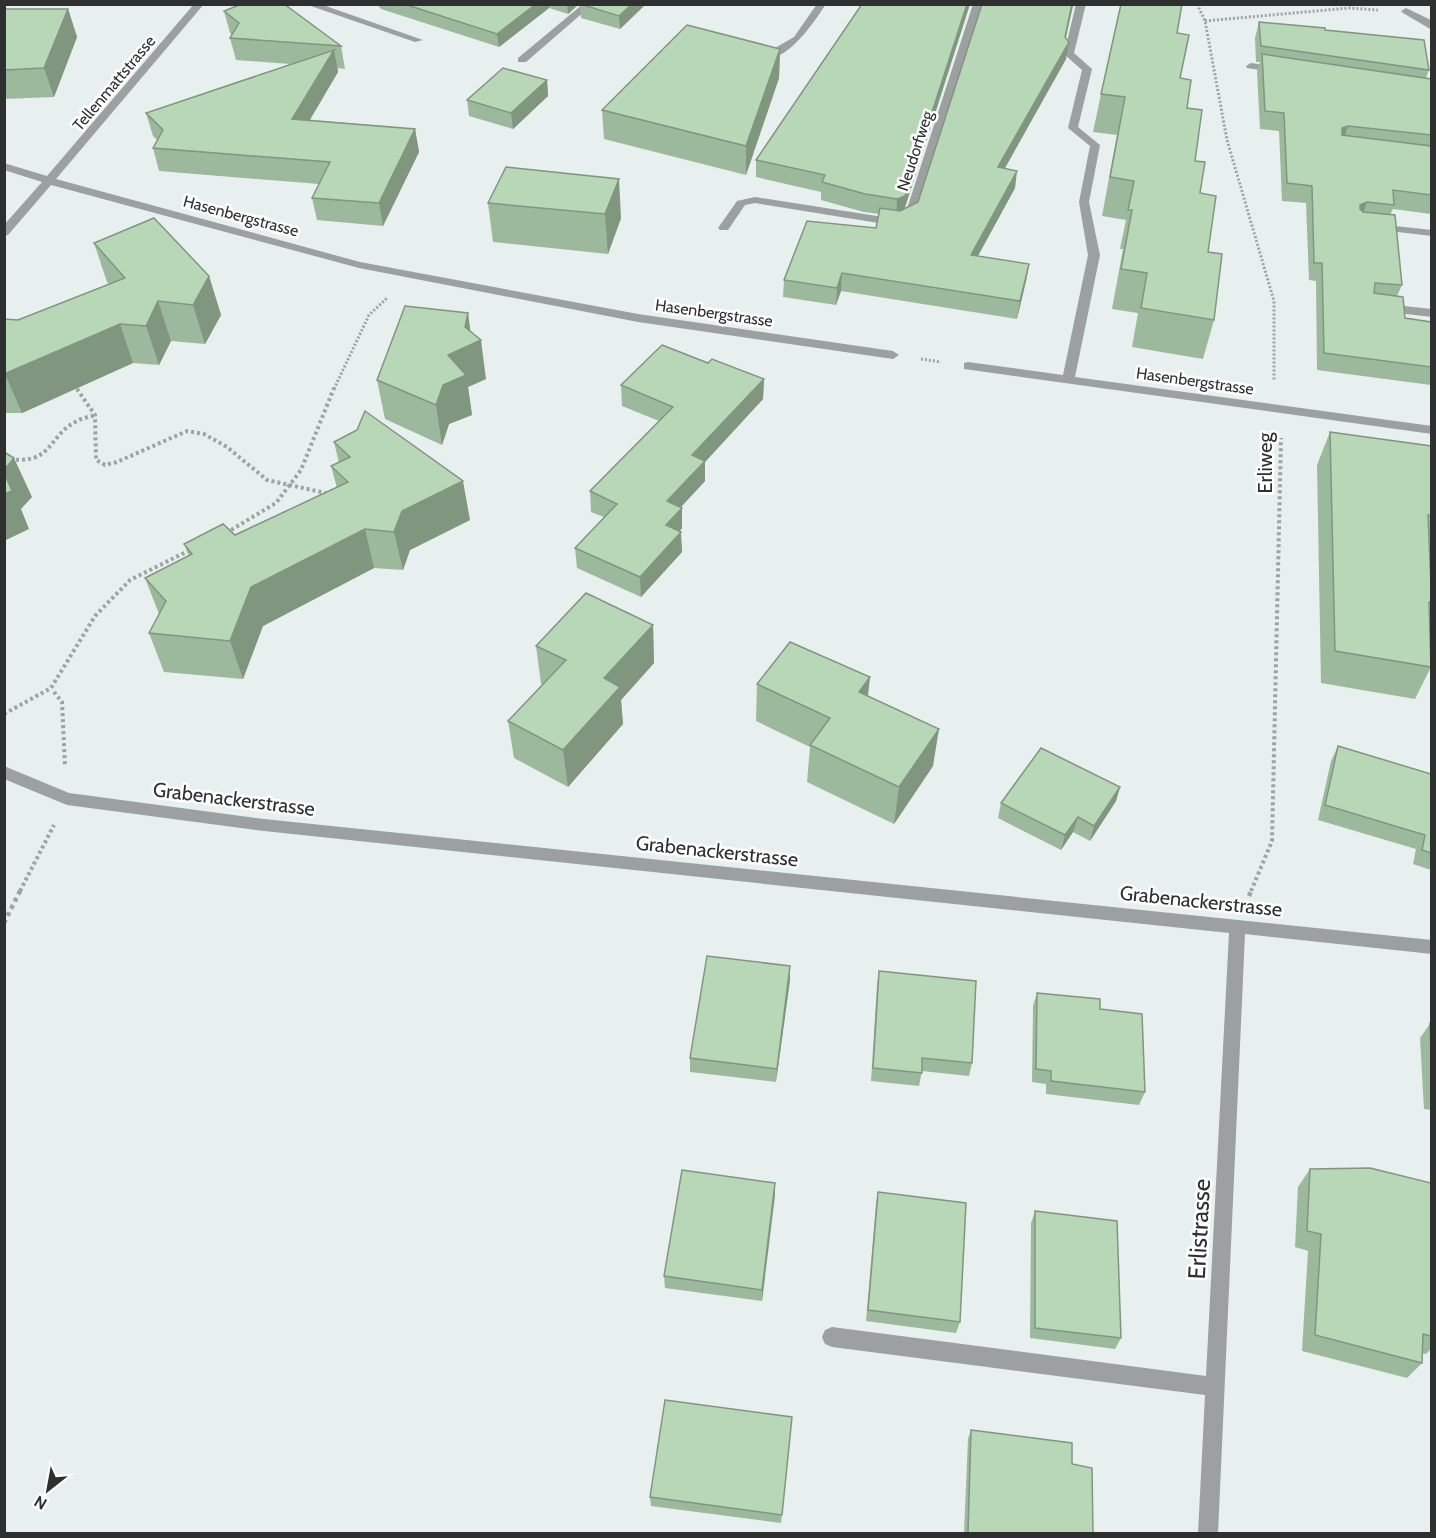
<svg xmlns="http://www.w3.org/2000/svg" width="1436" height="1538" font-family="Cabin,sans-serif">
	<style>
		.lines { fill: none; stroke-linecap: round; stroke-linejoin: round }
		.path-far2 { stroke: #9da4a2; stroke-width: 3; stroke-dasharray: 2 2; stroke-linecap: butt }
		.path-far1 { stroke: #9da4a2; stroke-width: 4; stroke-dasharray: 3 3; stroke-linecap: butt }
		.path { stroke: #9da4a2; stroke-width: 4.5; stroke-dasharray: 4 4; stroke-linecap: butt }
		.minor { fill: #9ca0a1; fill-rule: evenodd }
		.wall { fill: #9db99d }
		.shaded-wall { fill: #80967f }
		.building { fill: #b7d7b6; stroke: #80967f; stroke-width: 1.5 }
		.labels { text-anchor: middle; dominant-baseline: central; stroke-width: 5; stroke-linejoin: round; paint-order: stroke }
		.far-street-label { font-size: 16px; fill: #2d302f; stroke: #fff }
		.street-label { font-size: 20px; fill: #2d302f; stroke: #fff }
		.near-street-label { font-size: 24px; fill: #2d302f; stroke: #fff }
	</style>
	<rect width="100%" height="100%" fill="#e7f0ee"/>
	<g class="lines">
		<g class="path-far2">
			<path d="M1197 4 1205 21 1227 140 1274 301V380"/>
			<path d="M1205 21 1349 8 1378 10"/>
			<path d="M921 359 941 362"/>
			<path d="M334 389 369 315 387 298"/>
		</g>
		<g class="path-far1">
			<path d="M77 389 95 415 96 460 105 465 117 462 187 431 204 434 227 447 267 480 330 494"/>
			<path d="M10 459C53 465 48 435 77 421 82 418 89 417 95 415"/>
			<path d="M226 533 276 503 301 470 334 388"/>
			<path d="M54 692 62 702 65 766"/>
			<path d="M4 714 51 688 95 616 130 580 190 550"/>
			<path d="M20 891 54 825"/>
			<path d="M1251 891 1272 841 1281 438"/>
		</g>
		<g class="path">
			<path d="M1249 896 1252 889"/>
			<path d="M4 923 21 889"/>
		</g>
		<g class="minor">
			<path d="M194 4H204L56 179 360 262 638 314 893 351 899 355 893 359 638 322 359 268 51 185 8 235 4 236V225L42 182 4 170V163L47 176Z"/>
			<path d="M305 4H320L423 40 415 42Z"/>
			<path d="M583 4H593L526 62H518V58Z"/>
			<path d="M817 4H826C814 22 788 62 763 59V55L794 37Z"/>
			<path d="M973 4H983L914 219 897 226 755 203 745 205 728 230H720L718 228 737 201 755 197 896 219 905 215Z"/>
			<path d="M1076 4H1086L1074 53 1092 69 1078 127 1100 145 1089 202 1100 255 1075 377 1432 426V434L964 369V363L968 362 1063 375 1088 255 1079 202 1090 146 1068 128 1082 70 1064 54Z"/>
			<path d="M1406 8 1431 20 1432 30 1403 13 1401 11Z"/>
			<path d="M1251 63 1278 67 1283 70 1278 73 1247 68 1246 66Z"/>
			<path d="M1376 224 1432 230V236L1372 229 1370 227Z"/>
			<path d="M1385 304 1432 309V317L1381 311 1379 308Z"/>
			<path d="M4 766 69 793 264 819 1432 940V954L1245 934 1218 1534H1198L1205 1395 832 1347 825 1344 822 1337 825 1330 832 1327 1206 1376 1229 933 264 831 67 805 4 779Z"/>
		</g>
	</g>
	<g class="wall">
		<path d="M377 4H579L568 14 549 8 499 47 381 9Z"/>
		<path d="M646 4 620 29 581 18 580 5Z"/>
		<path d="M862 4H970L905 208 918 202 982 4H1073L1066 38V59L1005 168 1015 188 978 256 1029 264 1026 281 1017 319 841 291 836 305 783 297 784 280 876 228 879 214 864 212 821 200V192L756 177V160Z"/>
		<path d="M4 9H68L77 37 54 97 4 99Z"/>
		<path d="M224 11 341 46 345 69 338 68V72L310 120 415 129 419 152 383 226 317 220 312 198 319 184 159 171 153 148 157 140 153 136 146 113 290 64 236 60 230 38 232 35 230 33Z"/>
		<path d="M1259 22 1325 30 1429 70 1426 78 1431 79V214L1393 209 1390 215 1402 285 1397 296 1405 318 1431 322V385L1317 370 1316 281 1309 280 1306 203 1282 201 1279 131 1260 129 1257 72 1260 62H1256L1255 38Z"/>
		<path d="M1177 33 1180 78 1187 108 1208 252 1214 320 1203 359 1132 347 1138 313 1112 309 1123 249H1120L1126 220 1102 216 1117 135 1093 132 1101 94Z"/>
		<path d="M780 49 779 78 746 175 604 139 602 110Z"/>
		<path d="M547 80 548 96 513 129 469 116 467 100Z"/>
		<path d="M506 167 621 218 608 254 493 242 488 203Z"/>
		<path d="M94 243 209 276 221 315 205 344 171 341 159 365 133 363 22 413H4V319L18 320 109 284 107 282Z"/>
		<path d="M468 313 470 331 486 379 468 387 472 415 449 424 442 445 385 419 377 380Z"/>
		<path d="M708 363 764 379 763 399 705 462V481L681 507 682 528 680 531 682 552 641 597 577 568 575 548 604 517 591 512 590 491 659 421 622 406 621 385Z"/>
		<path d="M1330 432 1431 446V534L1429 538 1431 604 1429 609 1431 667 1415 699 1321 683 1317 465Z"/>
		<path d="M334 442 470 520 410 550 403 570 374 568 263 626 243 679 164 672 149 633 159 614 145 578 189 556 184 544 235 535 337 488 331 466 339 463Z"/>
		<path d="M653 625 654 663 621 700 623 724 568 787 514 758 508 721 543 684H541L536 646Z"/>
		<path d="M757 684 868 696 933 766 894 824 807 782 810 747 756 721Z"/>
		<path d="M1338 746 1431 790V870L1413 864 1416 849 1318 820 1331 761Z"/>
		<path d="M1120 787 1116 801 1090 841 1073 832 1061 850 998 818 1001 803Z"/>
		<path d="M879 971 972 1063 969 1076 922 1071 919 1086 871 1081 877 985Z"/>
		<path d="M790 980 776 1082 690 1072V1058Z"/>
		<path d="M1037 993 1100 1009 1145 1092 1139 1105 1046 1094V1084L1032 1082 1033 1006Z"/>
		<path d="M1430 1024 1431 1025V1110L1424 1109 1420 1038Z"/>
		<path d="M1310 1169 1431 1183V1349L1426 1354 1422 1353V1363L1407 1378 1302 1351 1308 1251 1295 1247 1298 1187Z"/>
		<path d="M775 1183 762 1301 665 1288 664 1276Z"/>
		<path d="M878 1192 960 1322 956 1333 866 1321 876 1204Z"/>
		<path d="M1035 1211 1121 1338 1115 1349 1030 1338 1031 1223Z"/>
		<path d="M792 1417 781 1523 651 1506 650 1497Z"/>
		<path d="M971 1430 1072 1464 1093 1533H964L968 1439Z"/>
	</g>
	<g class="shaded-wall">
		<path d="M536 4H549V8L499 47 497 34Z"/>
		<path d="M567 4H579L568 14Z"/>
		<path d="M632 4H646L620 29 619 16Z"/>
		<path d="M967 4H970L903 213 896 217 897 199Z"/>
		<path d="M1072 4H1073V6L1062 53 1065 37Z"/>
		<path d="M68 9 77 37 54 97 44 68Z"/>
		<path d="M1069 42 1066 59 996 184 998 167Z"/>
		<path d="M780 49 779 78 746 175V146Z"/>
		<path d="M334 50 338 72 297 141 292 119Z"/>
		<path d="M547 80 548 96 513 129 511 113Z"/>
		<path d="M1348 126 1342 144V128Z"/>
		<path d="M415 129 419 152 383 226 379 203Z"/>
		<path d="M1017 171 1015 188 969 272 971 255Z"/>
		<path d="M619 179 621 218 608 254 605 214Z"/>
		<path d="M1367 202 1361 220 1354 223 1360 205Z"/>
		<path d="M1029 264 1026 281 1017 319 1020 301Z"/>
		<path d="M842 273 841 291 836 305 837 288Z"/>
		<path d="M209 276 221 315 205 344 193 305Z"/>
		<path d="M158 301 171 341 159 365 146 326Z"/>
		<path d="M468 313 472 343 481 340 486 379 468 387 472 415 449 424 442 445 436 405 448 355 465 327Z"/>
		<path d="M120 324 133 363 22 413 5 374Z"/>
		<path d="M764 379 763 399 705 462V481L668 521 667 501 692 455Z"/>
		<path d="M14 458 32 497 21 509 29 529 4 541V470Z"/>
		<path d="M463 481 470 520 410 550 403 570 394 532 402 511Z"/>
		<path d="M682 508V528L667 545 666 525Z"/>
		<path d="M365 529 374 568 263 626 243 679 230 641 251 587Z"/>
		<path d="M681 532 682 552 641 597 640 577Z"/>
		<path d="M653 625 654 663 621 700 623 724 568 787 563 750 604 678Z"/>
		<path d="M870 677 866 715 859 692Z"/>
		<path d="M939 729 933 766 894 824 899 787Z"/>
		<path d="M1120 787 1116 801 1090 841 1094 826Z"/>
		<path d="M1078 817 1073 832 1061 850 1065 835Z"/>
		<path d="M790 966V980L776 1082 777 1069Z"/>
		<path d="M775 1183V1196L762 1301V1290Z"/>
	</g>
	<g class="building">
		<path d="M242 4H284L341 46 230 38 239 23 224 11Z"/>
		<path d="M404 4H536L497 34Z"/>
		<path d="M580 4H632L619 16Z"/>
		<path d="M862 4H967L905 196 897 199 865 194 822 182 825 175 756 160Z"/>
		<path d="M982 4H1072L1065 37 1069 42 998 167 1017 171 971 255 1029 264 1020 301 842 273 837 288 784 280 807 221 876 228 880 208 900 211 918 202Z"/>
		<path d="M1121 4H1182L1177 33 1189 35 1180 78 1191 80 1187 108 1202 110 1195 161 1205 162 1200 193 1216 196 1208 252 1222 254 1214 320 1141 308 1147 273 1121 269 1132 210H1128L1134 181 1110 177 1125 97 1101 94Z"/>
		<path d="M4 9H68L44 68 4 70Z"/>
		<path d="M1259 22 1325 28V30L1424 40 1429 70 1261 46Z"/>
		<path d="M687 25 780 49 746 146 602 110Z"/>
		<path d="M334 50 292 119 415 129 379 203 312 198 330 162 153 148 163 130 146 113Z"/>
		<path d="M1262 54 1431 79V135L1348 126 1342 128V135L1431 146V195L1393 190 1394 205 1367 202 1360 205V209L1363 212 1395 215 1402 285 1375 283 1374 293 1403 297 1405 318 1431 322V367L1324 353 1322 263H1314L1312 186 1287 183 1284 113 1265 111Z"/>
		<path d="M503 68 547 80 511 113 467 100Z"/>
		<path d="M506 167 619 179 605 214 488 203Z"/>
		<path d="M154 218 209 276 193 305 158 301 146 326 120 324 4 374V319L18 320 125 278 94 243Z"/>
		<path d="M405 306 468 313 465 327 481 340 448 355 466 375 443 385 436 405 377 380Z"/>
		<path d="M662 345 708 363 712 359 764 379 692 455 705 461 667 501 682 508 666 525 681 532 640 577 575 548 617 504 590 491 673 407 621 385Z"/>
		<path d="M365 411 463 481 402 511 394 532 365 529 251 587 230 641 149 633 166 601 145 578 192 554 184 544 223 524 235 535 348 482 331 466 350 457 334 442 357 430Z"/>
		<path d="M1330 432 1431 446V516L1428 515 1431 585V602H1429L1431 667 1335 651Z"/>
		<path d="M4 452 14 458 4 470Z"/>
		<path d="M4 472 12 491 4 494Z"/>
		<path d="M586 593 653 625 604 678 620 687 563 750 508 721 566 660 536 646Z"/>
		<path d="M790 642 870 677 859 692 939 729 899 787 810 745 830 718 757 684Z"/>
		<path d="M1338 746 1431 774V853L1422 850 1425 835 1325 805Z"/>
		<path d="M1041 748 1120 787 1094 826 1078 817 1065 835 1001 803Z"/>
		<path d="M707 956 790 966 777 1069 690 1058Z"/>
		<path d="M879 971 976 981 972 1063 922 1058V1073L873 1068Z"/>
		<path d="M1037 993 1100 999V1009L1142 1014 1145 1092 1051 1081V1071L1036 1069Z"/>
		<path d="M1430 1024 1431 1025V1054Z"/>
		<path d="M1370 1168 1431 1183V1336L1423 1334 1422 1363 1315 1335 1321 1234 1307 1231 1310 1169Z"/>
		<path d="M682 1170 775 1183 762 1290 664 1276Z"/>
		<path d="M878 1192 966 1203 960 1322 868 1310Z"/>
		<path d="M1035 1211 1117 1221 1121 1338 1035 1328Z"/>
		<path d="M665 1400 792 1417 782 1515 650 1497Z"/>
		<path d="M971 1430 1072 1443V1464L1092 1468 1093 1533H968Z"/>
	</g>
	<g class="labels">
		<g class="far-street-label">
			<text transform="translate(114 83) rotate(-50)">Tellenmattstrasse</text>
			<text transform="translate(915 151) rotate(-72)">Neudorfweg</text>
			<text transform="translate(241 216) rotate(15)">Hasenbergstrasse</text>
			<text transform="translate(714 313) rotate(8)">Hasenbergstrasse</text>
			<text transform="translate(1195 381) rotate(8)">Hasenbergstrasse</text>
		</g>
		<g class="street-label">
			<text transform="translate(1265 463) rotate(-90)">Erliweg</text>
			<text transform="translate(234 799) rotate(7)">Grabenackerstrasse</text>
			<text transform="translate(717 851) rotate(6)">Grabenackerstrasse</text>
			<text transform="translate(1201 901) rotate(6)">Grabenackerstrasse</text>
		</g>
		<g class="near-street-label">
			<text transform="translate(1199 1229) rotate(-87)">Erlistrasse</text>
		</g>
	</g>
	<rect width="1436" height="1538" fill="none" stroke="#2d302f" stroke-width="12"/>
	<g transform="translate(48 1490) rotate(211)" stroke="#ffffff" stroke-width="4.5" paint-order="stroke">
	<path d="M0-4.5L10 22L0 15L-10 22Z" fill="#2d302f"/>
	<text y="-9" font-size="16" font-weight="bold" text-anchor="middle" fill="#2d302f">N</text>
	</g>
</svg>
